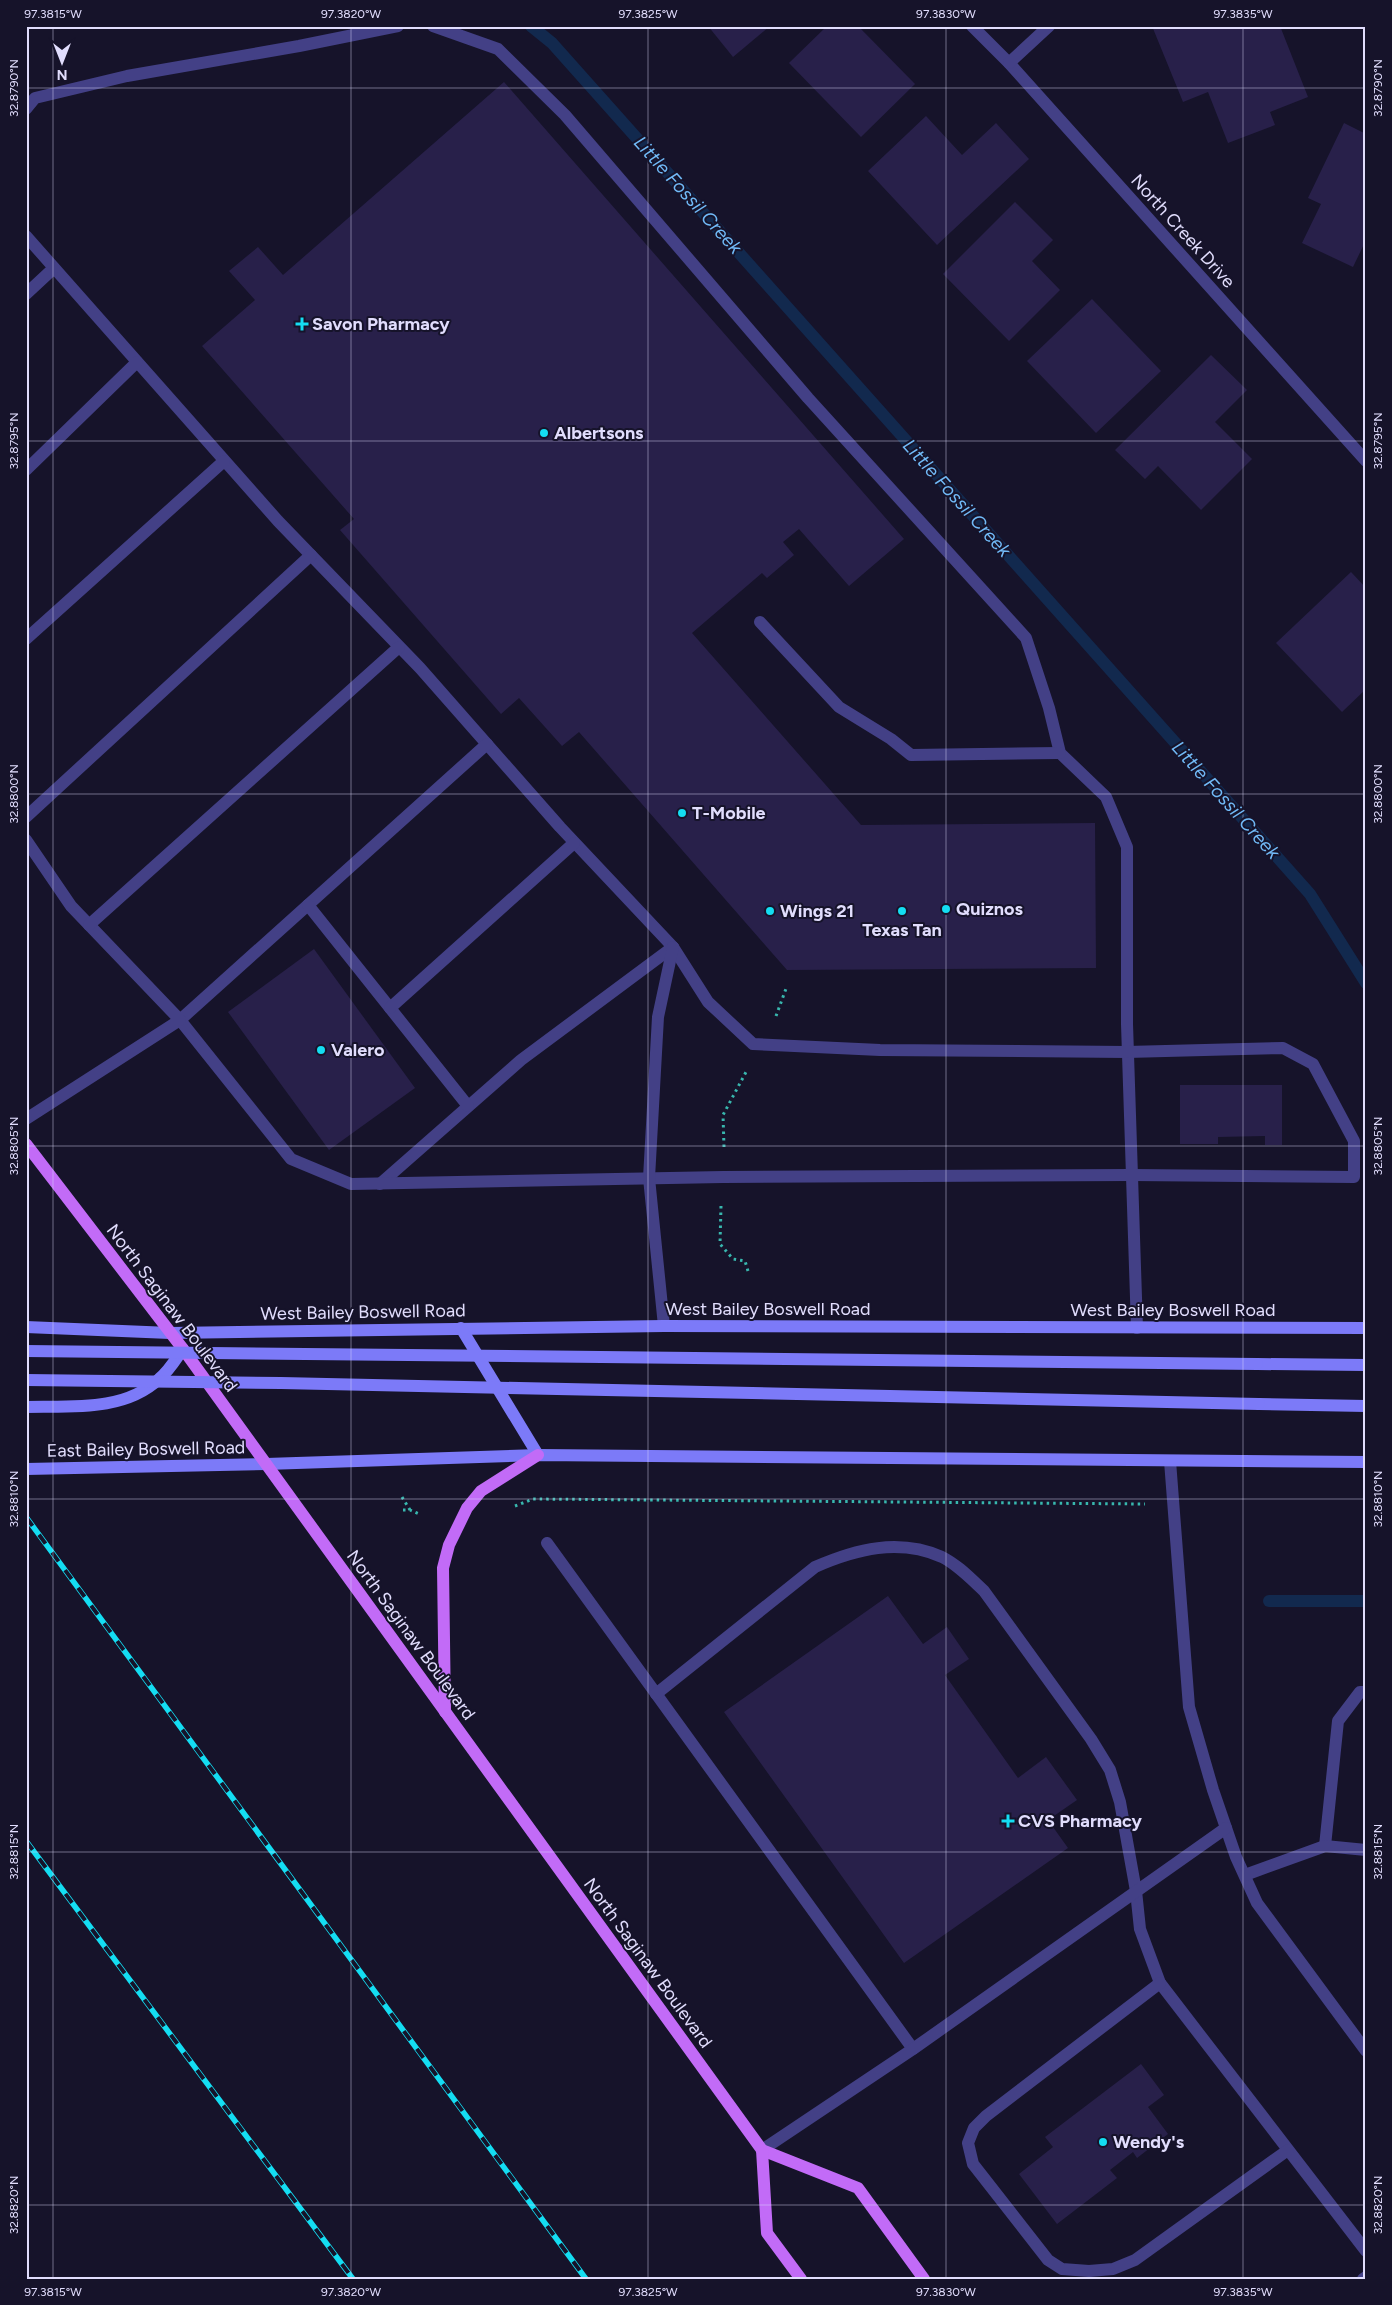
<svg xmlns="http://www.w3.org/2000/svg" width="1392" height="2305" font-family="Figtree,sans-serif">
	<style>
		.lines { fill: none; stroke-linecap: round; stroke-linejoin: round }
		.stream { stroke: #12294e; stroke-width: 12 }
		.building { fill: #28204a }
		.path { stroke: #38b7ae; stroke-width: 3; stroke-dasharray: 2.5 4; stroke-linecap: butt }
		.lane { stroke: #434086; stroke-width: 12 }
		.street { stroke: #434086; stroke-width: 12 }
		.secondary { stroke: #7c7af8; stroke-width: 12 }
		.primary { stroke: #c26bf7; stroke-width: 12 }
		.rail-casing { stroke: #14ddf2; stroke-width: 5.5 }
		.rail { stroke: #16132a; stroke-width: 4; stroke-dasharray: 11; stroke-linecap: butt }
		.secondary-bridge { stroke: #7c7af8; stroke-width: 12 }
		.ticks { fill: none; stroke: #e1ddfd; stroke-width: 1; stroke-opacity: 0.45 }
		.poi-dot { fill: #14ddf2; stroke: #16132a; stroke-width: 2 }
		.labels { text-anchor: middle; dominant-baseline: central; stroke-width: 4; stroke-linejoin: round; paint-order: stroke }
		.street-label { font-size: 18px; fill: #e1ddfd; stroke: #16132a }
		.poi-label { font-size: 18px; font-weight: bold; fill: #e1ddfd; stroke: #16132a; text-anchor: start }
		.water-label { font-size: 19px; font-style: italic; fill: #71baf7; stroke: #16132a }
		.neatline { fill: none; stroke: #e1ddfd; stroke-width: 2 }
		.ticks-label { font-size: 12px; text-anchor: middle; fill: #e1ddfd }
	</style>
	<rect width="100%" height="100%" fill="#16132a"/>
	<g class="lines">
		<g class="stream">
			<path d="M531 26 552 43 1310 894 1366 983"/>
			<path d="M1269 1601H1366"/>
		</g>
	</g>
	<g class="building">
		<path d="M708 26H770L733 57Z"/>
		<path d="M827 26H858L915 84 861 137 789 63Z"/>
		<path d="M1152 26H1280L1308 97 1270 112 1275 125 1228 143 1208 92 1183 102Z"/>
		<path d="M504 82 904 539 849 586 799 529 783 542 794 555 767 578 762 573 692 633 861 825 1095 823 1096 968 787 970 579 732 562 746 519 698 501 714 340 530 354 519 202 346 255 300 229 271 258 247 283 275Z"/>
		<path d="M926 116 962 155 996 123 1029 159 937 245 868 171Z"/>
		<path d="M1344 123 1366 134V240L1353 267 1302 243 1321 204 1308 198Z"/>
		<path d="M1015 202 1053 240 1032 261 1060 290 1009 341 943 274Z"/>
		<path d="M1092 299 1161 371 1096 433 1027 361Z"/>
		<path d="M1211 355 1247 390 1215 422 1252 459 1201 510 1158 466 1145 479 1115 450Z"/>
		<path d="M1351 572 1366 588V689L1342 712 1276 643Z"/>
		<path d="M314 949 415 1088 329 1150 228 1012Z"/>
		<path d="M1180 1085H1282V1145H1265V1136L1218 1137V1144H1180Z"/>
		<path d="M888 1596 923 1644 947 1627 969 1659 945 1675 1018 1778 1046 1757 1077 1800 1048 1820 1068 1848 904 1963 724 1712Z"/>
		<path d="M1141 2064 1164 2095 1148 2107 1168 2134 1137 2158 1133 2152 1110 2170 1117 2178 1057 2224 1019 2174 1053 2147 1045 2137Z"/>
	</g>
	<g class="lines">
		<g class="path">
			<path d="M776 1016 787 986"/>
			<path d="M724 1147 723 1115 746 1072"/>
			<path d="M721 1206 720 1244 733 1259 745 1261 748 1271"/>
			<path d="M402 1497 410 1510"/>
			<path d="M515 1506 533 1499 1145 1504"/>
			<path d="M403 1510H410L419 1514"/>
		</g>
		<g class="lane">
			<path d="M433 26 498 49 565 115 808 398 1026 638 1049 708 1060 753 1106 797 1127 847V1024L1137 1328"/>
			<path d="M26 109 35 98 127 76 299 46 398 26"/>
			<path d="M26 236 278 521 420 668 560 827 673 947 521 1060 380 1184"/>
			<path d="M26 294 54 268"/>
			<path d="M26 470 137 362"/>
			<path d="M760 622 839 707 891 739 911 755 1060 753"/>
			<path d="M26 639 224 461"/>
			<path d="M487 744 180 1020 291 1159 351 1184 723 1177 1132 1175 1354 1177V1141L1313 1064 1283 1048 1127 1052 880 1050 753 1044 708 1002 673 947"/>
			<path d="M26 817 311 555"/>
			<path d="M26 840 71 906 180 1020 26 1119"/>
			<path d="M308 905 468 1106"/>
			<path d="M89 925 399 647"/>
			<path d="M390 1008 574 843"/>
			<path d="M664 1326 649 1178 658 1017 673 947"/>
			<path d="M1170 1461 1189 1707 1213 1790 1236 1857 1257 1903 1366 2051"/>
			<path d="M547 1543 913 2049"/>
			<path d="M656 1694 815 1567C856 1549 899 1538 942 1557 958 1565 971 1579 984 1591L1091 1739 1110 1770 1120 1802 1136 1891 1140 1929 1160 1983 1366 2251"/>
			<path d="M1325 1846 1338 1721 1360 1692H1366"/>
			<path d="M1245 1875 1325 1846 1366 1850"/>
			<path d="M1160 1983 986 2116 974 2128 968 2143 973 2164 1048 2260 1062 2269 1089 2271 1113 2269 1135 2260 1288 2150"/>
			<path d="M762 2150 913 2049 1226 1828"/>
			<path d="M1363 2279 1366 2277"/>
		</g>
		<g class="street">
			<path d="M972 26 1009 63 1366 461"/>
			<path d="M1009 63 1049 26"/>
		</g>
		<g class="secondary">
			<path d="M26 1327 170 1333 664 1326 1366 1328"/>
			<path d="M461 1328 538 1455"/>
			<path d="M1257 1364 1366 1365"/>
			<path d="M1259 1404 1366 1406"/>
			<path d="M26 1407C70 1406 124 1412 159 1379 169 1371 176 1359 183 1349"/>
			<path d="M26 1469 266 1464 538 1455 1366 1462"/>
		</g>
		<g class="primary">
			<path d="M26 1144 183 1349 762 2150 858 2188 924 2279"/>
			<path d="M445 1712 443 1568 449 1545 467 1508 481 1491 538 1455"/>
			<path d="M762 2150 767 2233 801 2279"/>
		</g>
		<g class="rail-casing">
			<g id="rail">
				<path d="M26 1517 586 2279"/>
				<path d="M26 1841 353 2279"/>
			</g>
		</g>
		<use href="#rail" class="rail"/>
		<g class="secondary-bridge">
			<path d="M26 1351 1257 1364"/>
			<path d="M26 1380 281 1383 1259 1404"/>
		</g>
	</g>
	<path class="ticks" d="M53 26V2279M351 26V2279M648 26V2279M946 26V2279M1243 26V2279M26 88H1366M26 441H1366M26 794H1366M26 1146H1366M26 1499H1366M26 1852H1366M26 2205H1366"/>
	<g class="poi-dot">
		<path d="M299.5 316.5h5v5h5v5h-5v5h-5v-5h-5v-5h5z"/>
		<circle cx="544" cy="433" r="5"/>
		<circle cx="682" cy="813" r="5"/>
		<circle cx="946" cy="909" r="5"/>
		<circle cx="770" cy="911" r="5"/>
		<circle cx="902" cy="911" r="5"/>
		<circle cx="321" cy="1050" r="5"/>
		<path d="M1005.5 1813.5h5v5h5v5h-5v5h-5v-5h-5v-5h5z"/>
		<circle cx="1103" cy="2142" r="5"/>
	</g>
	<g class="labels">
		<g class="street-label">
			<text transform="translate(1183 231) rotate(48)">North Creek Drive</text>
			<text transform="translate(172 1308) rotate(53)">North Saginaw Boulevard</text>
			<text x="768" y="1309">West Bailey Boswell Road</text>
			<text x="1173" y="1310">West Bailey Boswell Road</text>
			<text transform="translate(363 1312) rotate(-1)">West Bailey Boswell Road</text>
			<text transform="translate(146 1449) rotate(-1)">East Bailey Boswell Road</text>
			<text transform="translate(411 1635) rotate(54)">North Saginaw Boulevard</text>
			<text transform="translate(648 1963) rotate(54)">North Saginaw Boulevard</text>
		</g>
		<g class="poi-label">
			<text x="312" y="324">Savon Pharmacy</text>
			<text x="554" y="433">Albertsons</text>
			<text x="692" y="813">T-Mobile</text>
			<text x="956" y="909">Quiznos</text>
			<text x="780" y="911">Wings 21</text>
			<text x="902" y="930" text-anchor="middle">Texas Tan</text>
			<text x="331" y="1050">Valero</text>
			<text x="1018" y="1821">CVS Pharmacy</text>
			<text x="1113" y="2142">Wendy's</text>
		</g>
		<g class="water-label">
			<text transform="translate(688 195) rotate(48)">Little Fossil Creek</text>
			<text transform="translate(957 498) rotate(48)">Little Fossil Creek</text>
			<text transform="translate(1226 800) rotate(48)">Little Fossil Creek</text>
		</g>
	</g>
	<rect width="1392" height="2305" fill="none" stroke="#16132a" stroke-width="55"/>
	<g transform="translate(62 62) rotate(180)" stroke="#16132a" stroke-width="4" paint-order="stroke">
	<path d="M0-4L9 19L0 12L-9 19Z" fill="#e1ddfd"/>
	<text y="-8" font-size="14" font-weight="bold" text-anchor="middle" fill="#e1ddfd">N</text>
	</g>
	<rect x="28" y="28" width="1336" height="2250" class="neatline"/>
	<g class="ticks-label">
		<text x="53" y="18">97.3815°W</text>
		<text x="351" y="18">97.3820°W</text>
		<text x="648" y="18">97.3825°W</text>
		<text x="946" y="18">97.3830°W</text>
		<text x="1243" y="18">97.3835°W</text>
		<text transform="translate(1378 88) rotate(-90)" y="4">32.8790°N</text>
		<text transform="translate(14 88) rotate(-90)" y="4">32.8790°N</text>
		<text transform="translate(1378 441) rotate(-90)" y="4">32.8795°N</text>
		<text transform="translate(14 441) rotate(-90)" y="4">32.8795°N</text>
		<text transform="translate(1378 794) rotate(-90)" y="4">32.8800°N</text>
		<text transform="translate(14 794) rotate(-90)" y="4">32.8800°N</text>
		<text transform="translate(1378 1146) rotate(-90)" y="4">32.8805°N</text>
		<text transform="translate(14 1146) rotate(-90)" y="4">32.8805°N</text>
		<text transform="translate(1378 1499) rotate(-90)" y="4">32.8810°N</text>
		<text transform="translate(14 1499) rotate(-90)" y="4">32.8810°N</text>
		<text transform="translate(1378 1852) rotate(-90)" y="4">32.8815°N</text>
		<text transform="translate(14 1852) rotate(-90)" y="4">32.8815°N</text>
		<text transform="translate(14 2205) rotate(-90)" y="4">32.8820°N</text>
		<text transform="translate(1378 2205) rotate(-90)" y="4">32.8820°N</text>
		<text x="53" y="2296">97.3815°W</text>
		<text x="351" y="2296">97.3820°W</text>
		<text x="648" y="2296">97.3825°W</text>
		<text x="946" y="2296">97.3830°W</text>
		<text x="1243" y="2296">97.3835°W</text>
	</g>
</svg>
